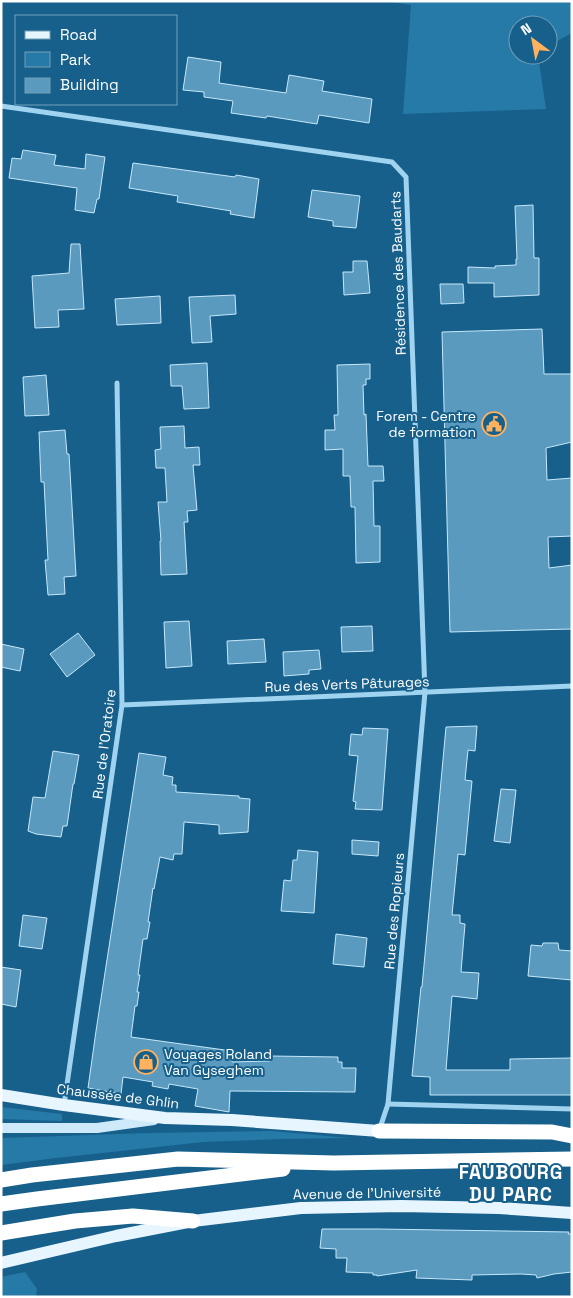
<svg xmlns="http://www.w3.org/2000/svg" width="573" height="1298" font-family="'Space Grotesk',sans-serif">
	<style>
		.green { fill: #267aa7 }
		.building { fill: #599abe; stroke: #c6e8fb }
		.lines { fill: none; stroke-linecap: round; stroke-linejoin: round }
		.street { stroke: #a0d3ef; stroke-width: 5 }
		.secondary { stroke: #cde9fa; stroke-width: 10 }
		.primary { stroke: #e7f5ff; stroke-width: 12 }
		.highway { stroke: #fff; stroke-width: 15 }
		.labels { text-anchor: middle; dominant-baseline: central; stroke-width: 4; stroke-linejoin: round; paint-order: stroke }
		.street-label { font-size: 14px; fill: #fff; stroke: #17608b }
		.poi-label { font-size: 14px; fill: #fff; stroke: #17608b; text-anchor: end }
		.district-label { font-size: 19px; font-weight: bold; letter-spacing: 1px; fill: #fff; stroke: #17608b }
	</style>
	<rect width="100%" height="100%" fill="#17608b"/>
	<g class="green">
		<path d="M386 1H572V33L548 46V25H518V55H538L546 109 403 114 411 5Z"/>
		<path d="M1 1107 62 1114V1121L1 1119Z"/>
		<path d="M271 1131 350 1138 280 1139 203 1142 56 1158 1 1165V1138L150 1133Z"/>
		<path d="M25 1272 37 1289 36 1297H1V1277Z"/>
	</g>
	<g class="building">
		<path d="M188 57 221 62 219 83 286 93 289 75 324 81 322 91 372 99 369 123 319 115 317 124 267 116 266 118 231 113 233 101 204 97V92L183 90Z"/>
		<path d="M23 150 56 155 54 165 85 169 86 154 105 157 99 199H97L94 213 75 210 77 188 9 178 12 158 21 159Z"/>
		<path d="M133 163 235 177 236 175 259 179 254 218 230 214 231 211 177 202 178 196 129 188Z"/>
		<path d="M312 190 360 196 356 228 333 226V221L308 217Z"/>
		<path d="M533 205 534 258H539V295L494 297V283H468V267L495 268V266L516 265V259H517L515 206Z"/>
		<path d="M71 244H80L84 309 58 310 59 327 35 328 32 276 69 273Z"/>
		<path d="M353 261H367L370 293 344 295 343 272H353Z"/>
		<path d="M440 284H463L464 303 441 304Z"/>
		<path d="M235 295 236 314 210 316 212 342 192 343 189 297Z"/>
		<path d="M160 296 161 323 117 325 115 299Z"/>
		<path d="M542 329 544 374H572V442L546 448 547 480 572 478V536L548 537 549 568 572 565V629L450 632 442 332Z"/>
		<path d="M207 363 209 408 184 409 182 386H171L170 365Z"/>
		<path d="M370 364V379H366V385H363L364 415 366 414 368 466H383L384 481H373L374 526H380V562L356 563 355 507H351L350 476H343V449L325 450V430H335L334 415H338L337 365Z"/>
		<path d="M46 375 49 415 25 416 23 377Z"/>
		<path d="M184 426 185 448 199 447 200 465H193L197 510 187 511 188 522H184L187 574 161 575 160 541H161L158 502H167L165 468H156L155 450 161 449 160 427Z"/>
		<path d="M65 430 67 454H69L76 576 64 577 65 594 48 595 45 560H48L44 482H41L39 432Z"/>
		<path d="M189 621 192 666 166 668 164 622Z"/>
		<path d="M372 626 373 651 342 652 341 627Z"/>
		<path d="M78 633 95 655 67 677 50 654Z"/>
		<path d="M264 639 266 662 228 664 227 641Z"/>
		<path d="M1 644 24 649 20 671 1 667Z"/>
		<path d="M319 650 321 669 309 670V674L284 676 283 652Z"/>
		<path d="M477 726 475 751 468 750 465 780 472 781 465 855 458 854 452 915H460V923L465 924 461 972 479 973 477 999 452 996 446 1070H510V1059L572 1058V1095H430V1077L412 1076 421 987H422L446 727Z"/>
		<path d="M363 728 388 729 382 810 355 809 356 802 353 801 358 756 349 755 351 734 362 735Z"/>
		<path d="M53 751 79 755 74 784H73L67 826H63L61 837 36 834 28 831 33 797 45 798Z"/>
		<path d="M139 753 166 757 163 775 173 777 172 785H176V792L239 796V798L250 799 248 832 219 834V825L184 822 182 854H174L173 860 160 857 154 889 153 888 148 922H150L147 939H143L138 975H140L137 992H139L137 1006H135L131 1037 232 1051V1062L270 1061V1056L338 1057V1062H342V1068H356L355 1092 230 1091 229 1112 195 1106 198 1089 169 1084 168 1089 152 1086 153 1082 123 1077 121 1094 88 1088 96 1031Z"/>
		<path d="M501 789 516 790 510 843 494 841Z"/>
		<path d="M352 840 379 842 378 856 352 854Z"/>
		<path d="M298 850 318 852 314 913 281 911 284 880 291 881 293 860H297Z"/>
		<path d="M23 915 47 918 42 949 19 946Z"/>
		<path d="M336 934 367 938 364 967 333 964Z"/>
		<path d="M543 943H558L559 950 572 951V980L528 976 531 945 542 946Z"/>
		<path d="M1 967 21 970 16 1007 1 1004Z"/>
		<path d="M322 1229H378L569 1232 568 1234H572V1272L554 1274 537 1278 536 1275 521 1274 472 1275V1280L416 1278 417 1270 377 1276V1275H373V1273L346 1272 347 1258H336V1249L320 1248Z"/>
	</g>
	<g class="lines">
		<g class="street">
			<path d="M1 106 392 162 406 177 425 692 388 1104 380 1128"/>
			<path d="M122 705 572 686"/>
			<path d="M388 1104 572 1109"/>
			<path d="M64 1105 122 705 117 383"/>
		</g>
		<path class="secondary" d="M1 1128H97L154 1120"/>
		<g class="primary">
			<path d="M1 1095 64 1105 165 1118 232 1120 379 1131"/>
			<path d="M1 1263 116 1236 193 1221 301 1208 401 1206 499 1208 572 1213"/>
		</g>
		<g class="highway">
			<path d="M379 1131 552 1132 572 1136"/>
			<path d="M1 1180 32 1175 178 1159 334 1163 572 1159"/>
			<path d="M1 1204 37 1199 283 1169"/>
			<path d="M1 1233 75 1221 133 1216 193 1221"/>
		</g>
	</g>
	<defs>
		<g id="civic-ring" transform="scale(1.25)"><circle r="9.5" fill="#17608b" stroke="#ffb15d" stroke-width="1.5"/><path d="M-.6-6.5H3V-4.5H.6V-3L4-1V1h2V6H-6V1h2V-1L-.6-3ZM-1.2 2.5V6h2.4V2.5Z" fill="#ffb15d"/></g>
		<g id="shop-ring" transform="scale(1.25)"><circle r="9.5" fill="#17608b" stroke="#ffb15d" stroke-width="1.5"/><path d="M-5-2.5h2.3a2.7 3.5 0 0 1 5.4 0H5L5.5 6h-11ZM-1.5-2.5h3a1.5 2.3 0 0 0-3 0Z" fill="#ffb15d"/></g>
	</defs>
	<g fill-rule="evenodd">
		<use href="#civic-ring" x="494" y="424"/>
		<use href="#shop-ring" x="146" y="1062"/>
	</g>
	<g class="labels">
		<g class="street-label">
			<text transform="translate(398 273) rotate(-92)">Résidence des Baudarts</text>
			<text transform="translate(347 684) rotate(-2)">Rue des Verts Pâturages</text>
			<text transform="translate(104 744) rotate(-83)">Rue de l'Oratoire</text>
			<text transform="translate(394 911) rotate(-85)">Rue des Ropieurs</text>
			<text transform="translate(118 1096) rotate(7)">Chaussée de Ghlin</text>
			<text transform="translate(367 1193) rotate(-1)">Avenue de l'Université</text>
		</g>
		<g class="poi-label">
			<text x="476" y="416">Forem - Centre<tspan x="476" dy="16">de formation</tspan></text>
			<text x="164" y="1054" text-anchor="start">Voyages Roland<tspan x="164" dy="16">Van Gyseghem</tspan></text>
		</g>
		<g class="district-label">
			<text x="511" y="1172">FAUBOURG<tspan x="511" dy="22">DU PARC</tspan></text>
		</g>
	</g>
	<rect width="573" height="1298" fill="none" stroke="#ffffff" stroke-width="5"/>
	<rect x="15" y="15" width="162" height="90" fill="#17608b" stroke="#74a0b9"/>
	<rect x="25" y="31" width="25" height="8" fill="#e7f5ff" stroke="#74a0b9"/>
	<text x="60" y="40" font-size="15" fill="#ffffff">Road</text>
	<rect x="25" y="52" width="25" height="15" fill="#267aa7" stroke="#74a0b9"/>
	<text x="60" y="65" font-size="15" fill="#ffffff">Park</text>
	<rect x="25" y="78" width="25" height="15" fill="#599abe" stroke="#74a0b9"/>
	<text x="60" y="90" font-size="15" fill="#ffffff">Building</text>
	<g transform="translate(533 40) rotate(328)"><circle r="24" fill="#17608b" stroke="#74a0b9"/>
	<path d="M0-4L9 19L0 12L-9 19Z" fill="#ffb15d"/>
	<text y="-8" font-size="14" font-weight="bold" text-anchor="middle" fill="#ffffff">N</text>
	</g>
</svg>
